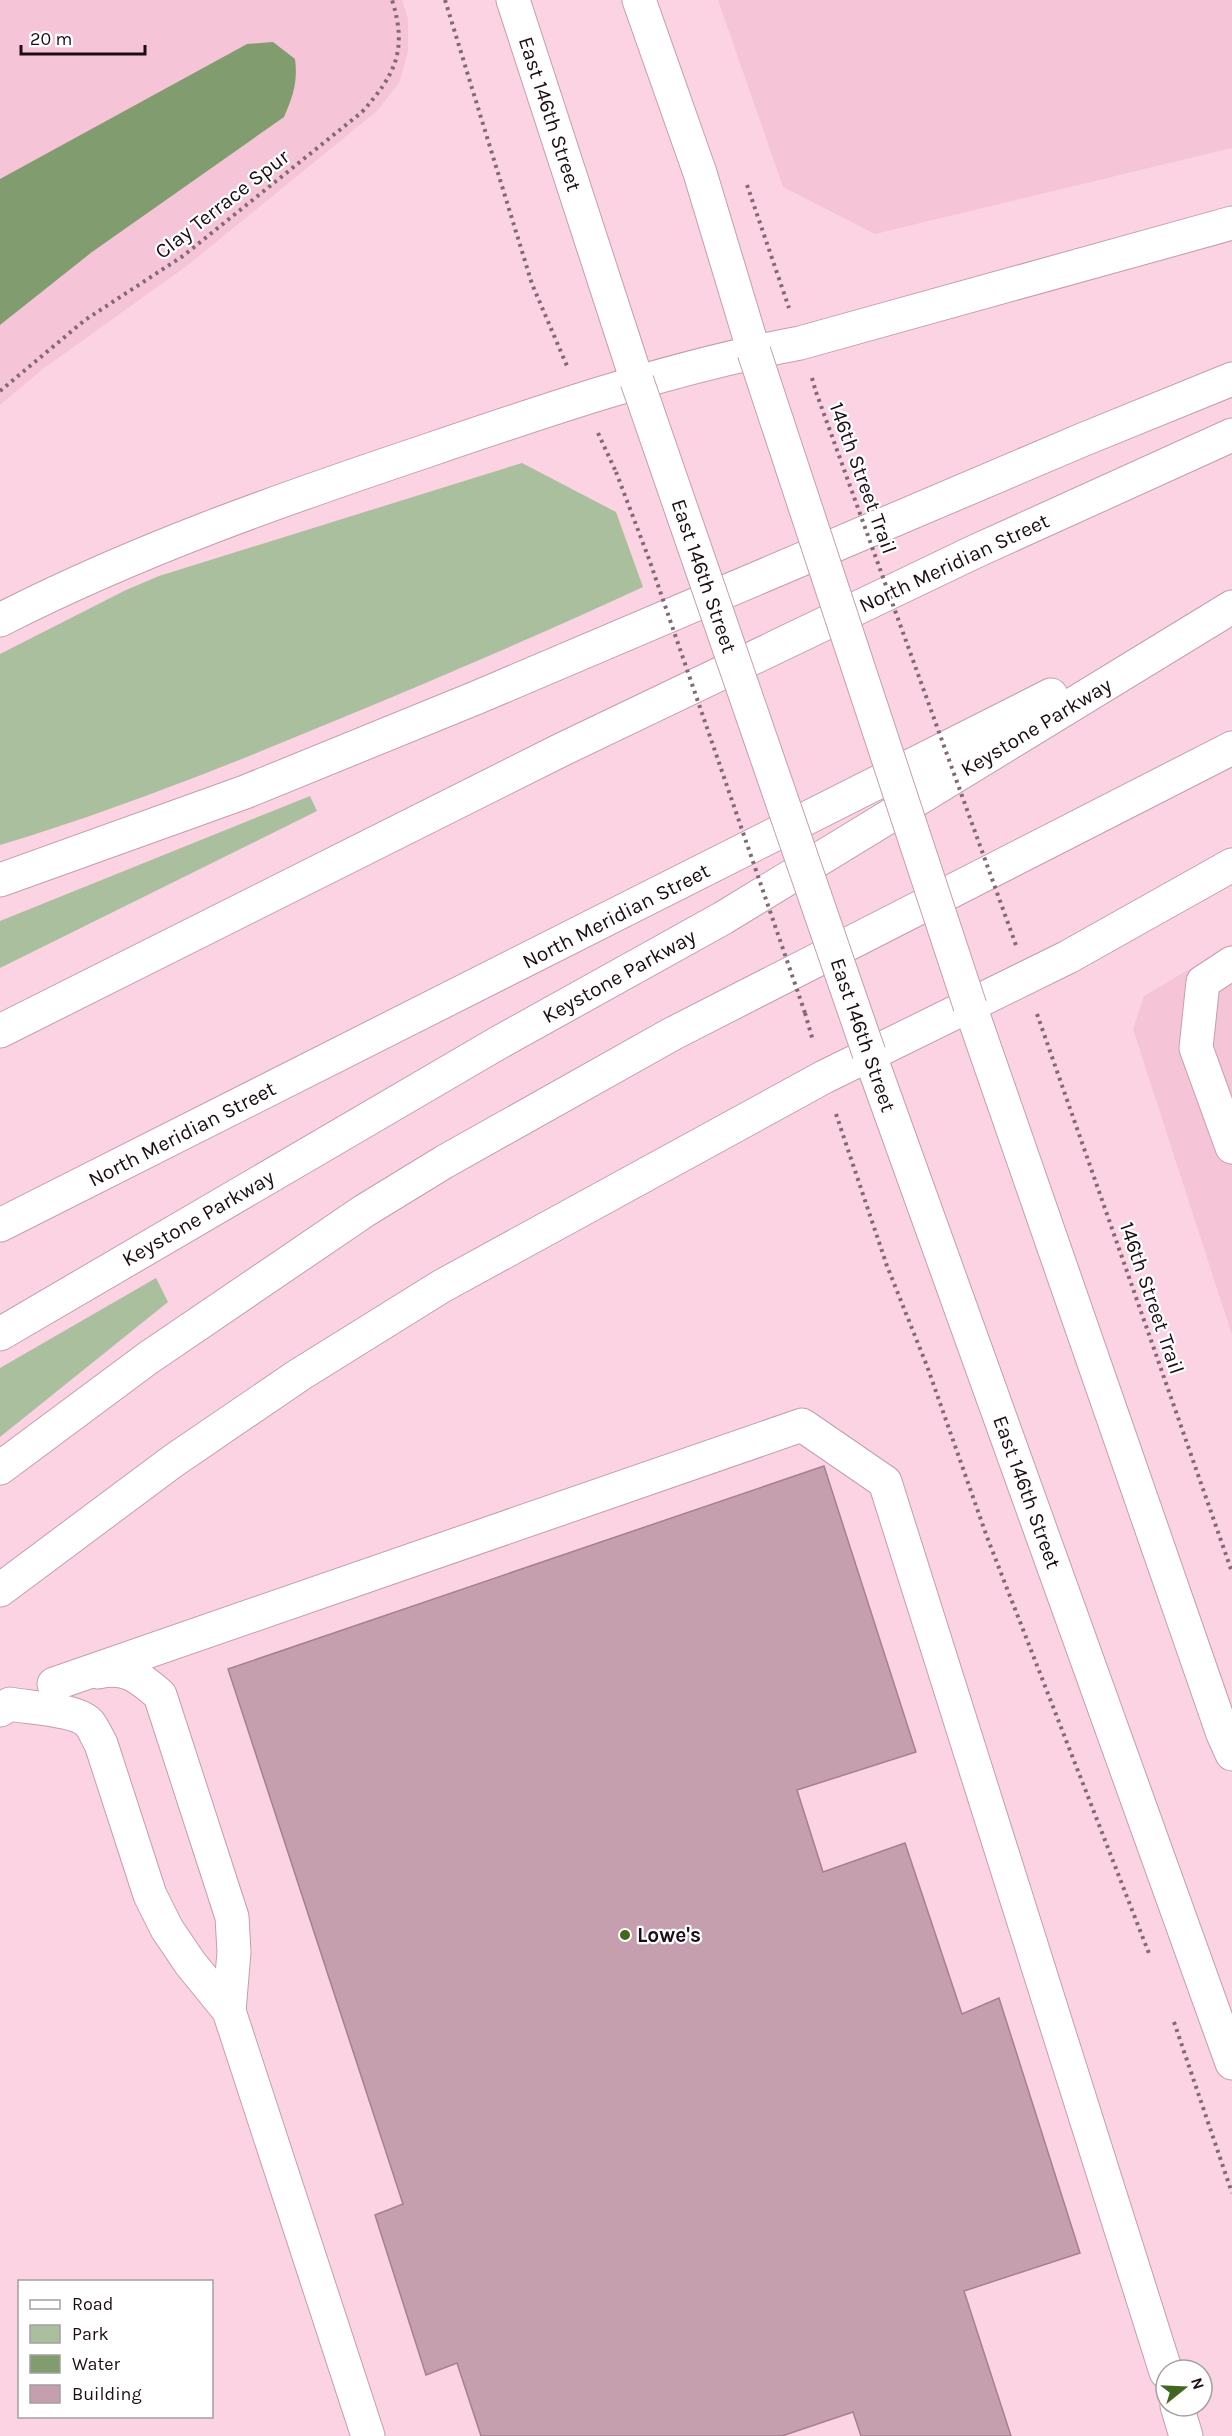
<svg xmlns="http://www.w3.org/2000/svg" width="1232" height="2436" font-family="Karla,sans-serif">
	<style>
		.built { fill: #f5c5d7 }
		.green { fill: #aabf9d }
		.water { fill: #819c6e }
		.building { fill: #c59fae; stroke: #a5808f; stroke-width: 1.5 }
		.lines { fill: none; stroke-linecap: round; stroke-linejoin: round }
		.minor-casing { stroke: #c49ead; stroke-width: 35 }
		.major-casing { stroke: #c49ead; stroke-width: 35 }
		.highway-casing { stroke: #c49ead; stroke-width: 35 }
		.path { stroke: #836973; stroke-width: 4; stroke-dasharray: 3 4.5; stroke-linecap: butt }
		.minor { stroke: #fff; stroke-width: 33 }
		.major { stroke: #fff; stroke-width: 33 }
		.highway { stroke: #fff; stroke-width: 33 }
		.major-bridge-casing { stroke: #c49ead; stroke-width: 35; stroke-linecap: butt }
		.path-bridge { stroke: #836973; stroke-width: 4; stroke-dasharray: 3 4.5; stroke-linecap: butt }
		.major-bridge { stroke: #fff; stroke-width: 33 }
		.poi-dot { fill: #426721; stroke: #fff; stroke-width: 2 }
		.labels { text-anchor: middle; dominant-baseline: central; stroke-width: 4.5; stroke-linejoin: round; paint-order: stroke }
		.street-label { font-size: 21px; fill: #1c0f14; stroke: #fff }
		.poi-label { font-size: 21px; font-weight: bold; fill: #1c0f14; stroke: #fff; text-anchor: start }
	</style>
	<rect width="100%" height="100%" fill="#fcd3e3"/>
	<g class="built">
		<path d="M0 0H402L408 19V52L399 83 377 111 188 265 43 369 0 405Z"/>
		<path d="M718 0H1232V148L875 234 783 187Z"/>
		<path d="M1232 944V1335L1133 1029 1144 996Z"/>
	</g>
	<g class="green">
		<path d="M522 463 616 512 643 587C544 633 445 675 344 717 231 764 117 810 0 845V654L126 590 159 576Z"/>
		<path d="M310 796 317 811 0 968V921Z"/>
		<path d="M156 1278 168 1302 0 1437V1368Z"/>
	</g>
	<path class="water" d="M273 42 295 59C298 82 293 96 284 117L92 252 0 325V179L247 44Z"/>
	<path class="building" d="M824 1466 916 1752 797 1790 823 1872 905 1843 962 2014 999 1998 1080 2253 964 2291 1011 2436H861L853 2412 782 2436H481L457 2363 426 2375 375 2215 403 2204 228 1669Z"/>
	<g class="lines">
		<g class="minor-casing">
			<g id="minor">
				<path d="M1232 963 1203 982 1196 1048 1232 1147"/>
				<path d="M98 1672C126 1665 140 1678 160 1695L232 1917 234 1952 229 2011"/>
				<path d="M54 1684 802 1425 885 1482 1166 2372"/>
				<path d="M0 1710 10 1704C29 1708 76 1709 89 1723 94 1729 97 1737 101 1744L150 1895 167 1929 190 1963 229 2011 368 2436"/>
				<path d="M1177 2406 1186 2436"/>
			</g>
		</g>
		<g class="major-casing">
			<g id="major">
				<path d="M513 0 637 381"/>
				<path d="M639 0 700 173 754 352"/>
				<path d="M970 1006 1223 1734 1232 1754"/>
				<path d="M869 1053 1232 2063"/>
			</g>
		</g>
		<g class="highway-casing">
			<g id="highway">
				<path d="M0 620C137 550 280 500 426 451 549 409 672 367 800 343L1232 223"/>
				<path d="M0 880 245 792 478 697 1082 440 1232 379"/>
				<path d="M0 1031 561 750 974 552 1232 435"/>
				<path d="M0 1225 1051 695"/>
				<path d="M0 1334 498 1043 723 918 1232 607"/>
				<path d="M0 1468 148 1358 364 1211 444 1162 672 1034 1232 748"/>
				<path d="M0 1590 173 1461 299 1375 442 1286 824 1077 1068 957 1232 865"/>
			</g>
		</g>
		<g class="path">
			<path d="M445 0 532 284 567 366"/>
			<path d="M747 185 789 308"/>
			<path d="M812 378 816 392"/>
			<path d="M0 391 85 320 183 256 362 112C395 75 408 50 392 0"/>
			<path d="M598 433 616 472"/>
			<path d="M805 1013 813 1041"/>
			<path d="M1037 1014 1232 1572"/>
			<path d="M836 1114 887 1266 927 1366 987 1537 1150 1956"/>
			<path d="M1174 2022 1232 2193"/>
		</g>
		<use href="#minor" class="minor"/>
		<use href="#major" class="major"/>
		<use href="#highway" class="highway"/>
		<g class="major-bridge-casing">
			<g id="major-bridge">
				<path d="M754 352 970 1006"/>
				<path d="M637 381 869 1053"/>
			</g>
		</g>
		<g class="path-bridge">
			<path d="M816 392 1017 948"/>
			<path d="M616 472 649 559 805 1013"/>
		</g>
		<use href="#major-bridge" class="major-bridge"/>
	</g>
	<circle class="poi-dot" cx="625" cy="1935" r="6"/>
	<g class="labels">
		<g class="street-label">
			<text transform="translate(550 114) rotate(72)">East 146th Street</text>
			<text transform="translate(222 204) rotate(-38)">Clay Terrace Spur</text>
			<text transform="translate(863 478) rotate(70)">146th Street Trail</text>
			<text transform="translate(954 563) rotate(-25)">North Meridian Street</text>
			<text transform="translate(704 576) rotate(71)">East 146th Street</text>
			<text transform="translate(1036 727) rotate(-31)">Keystone Parkway</text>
			<text transform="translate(616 916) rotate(-27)">North Meridian Street</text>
			<text transform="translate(619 976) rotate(-29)">Keystone Parkway</text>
			<text transform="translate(863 1035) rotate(71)">East 146th Street</text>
			<text transform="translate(182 1134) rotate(-27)">North Meridian Street</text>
			<text transform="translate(198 1218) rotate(-30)">Keystone Parkway</text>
			<text transform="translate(1152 1298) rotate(71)">146th Street Trail</text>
			<text transform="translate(1027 1492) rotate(70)">East 146th Street</text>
		</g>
		<g class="poi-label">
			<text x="637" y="1935">Lowe's</text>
		</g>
	</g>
	<rect x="18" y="2280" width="195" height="138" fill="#ffffff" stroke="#a49fa1" stroke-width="1.5"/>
	<rect x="30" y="2300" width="30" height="9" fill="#ffffff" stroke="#a49fa1" stroke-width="1.5"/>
	<text x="72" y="2310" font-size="18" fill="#1c0f14">Road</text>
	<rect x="30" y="2325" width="30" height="18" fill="#aabf9d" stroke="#a49fa1" stroke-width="1.5"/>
	<text x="72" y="2340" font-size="18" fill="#1c0f14">Park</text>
	<rect x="30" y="2355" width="30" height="18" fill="#819c6e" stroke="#a49fa1" stroke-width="1.5"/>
	<text x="72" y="2370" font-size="18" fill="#1c0f14">Water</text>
	<rect x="30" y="2385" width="30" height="18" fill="#c59fae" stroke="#a49fa1" stroke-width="1.5"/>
	<text x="72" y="2400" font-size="18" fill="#1c0f14">Building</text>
	<g transform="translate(1184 2388) rotate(72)"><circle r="28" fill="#ffffff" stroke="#a49fa1" stroke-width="1.5"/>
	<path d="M0-4.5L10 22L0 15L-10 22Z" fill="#426721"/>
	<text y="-9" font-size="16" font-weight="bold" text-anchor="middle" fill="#1c0f14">N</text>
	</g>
	<path d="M21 45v9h124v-9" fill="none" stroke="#1c0f14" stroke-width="3"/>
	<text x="30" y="45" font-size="18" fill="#1c0f14" stroke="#ffffff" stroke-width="4.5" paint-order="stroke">20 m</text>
</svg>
